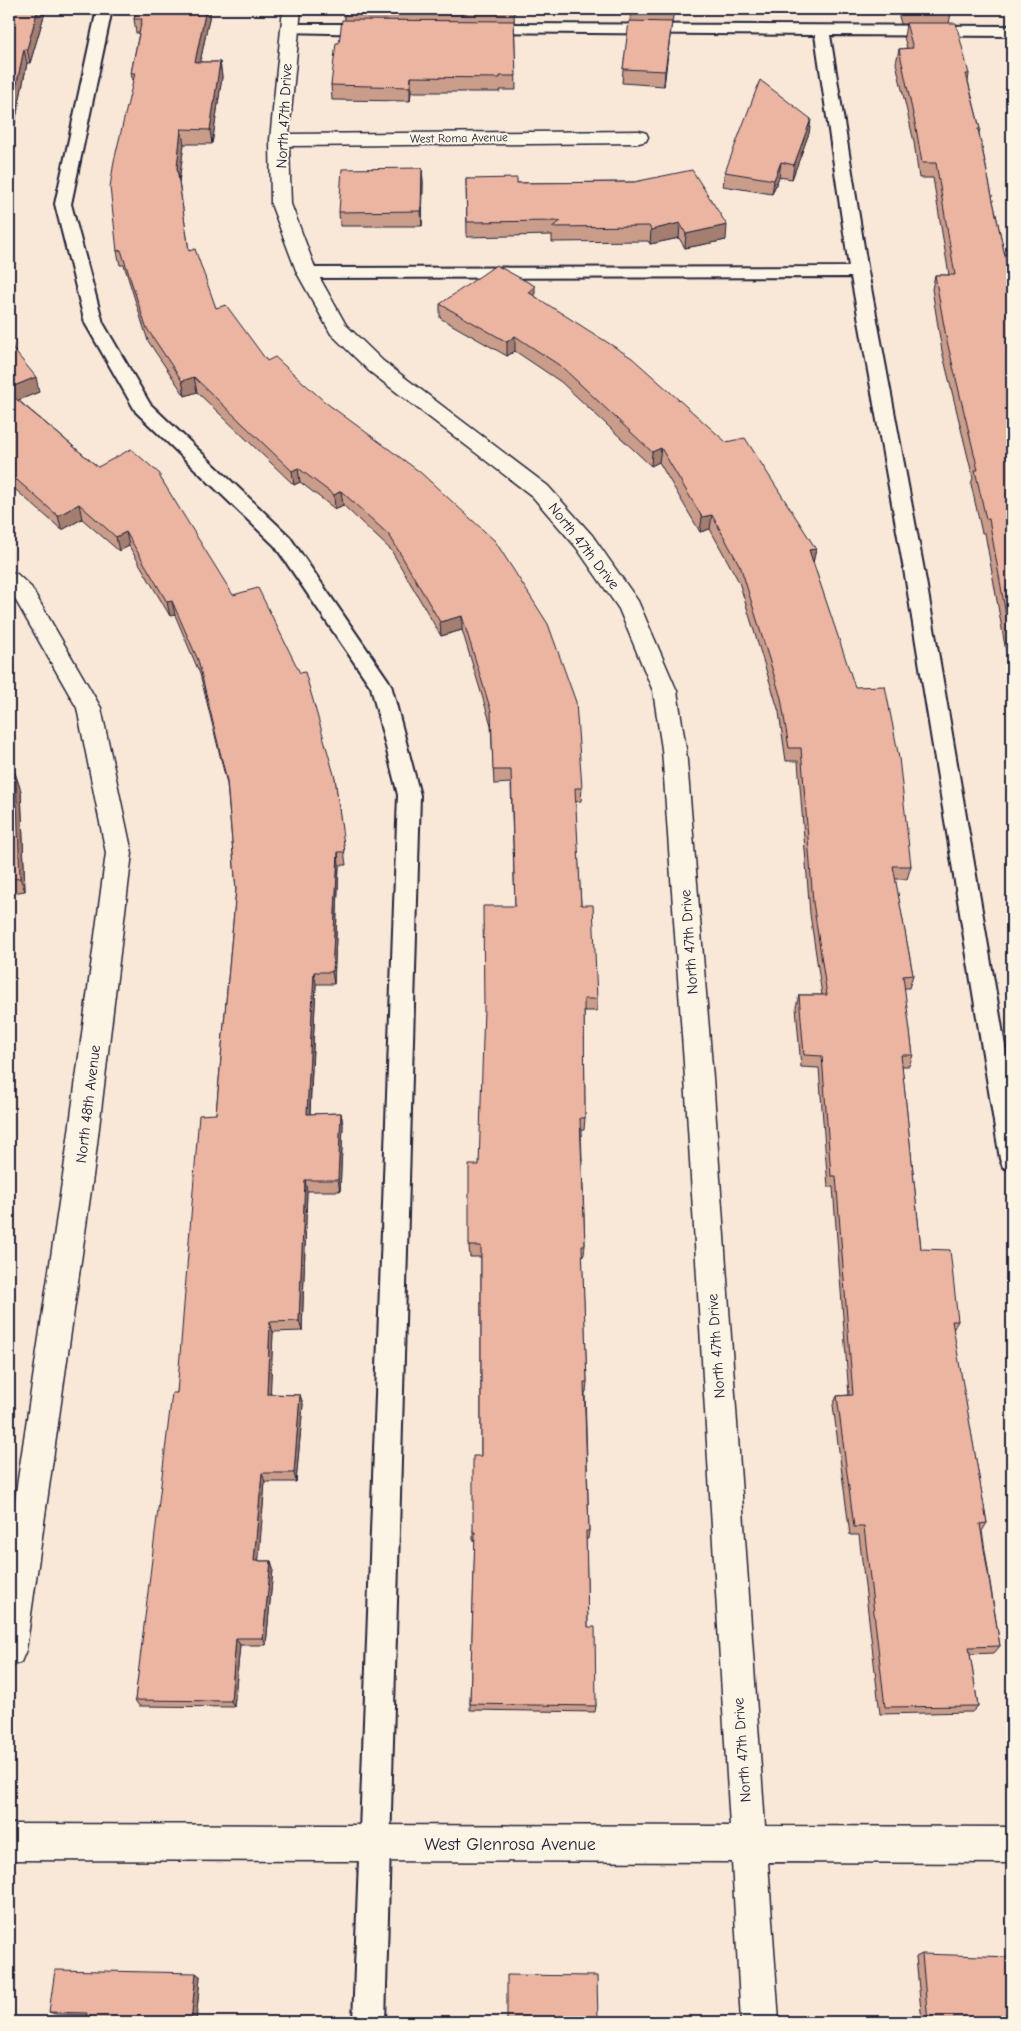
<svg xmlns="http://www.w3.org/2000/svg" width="1021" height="2031" font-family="'Comic Neue',sans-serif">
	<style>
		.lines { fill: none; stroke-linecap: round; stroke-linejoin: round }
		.lane-casing { stroke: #22223b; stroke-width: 4 }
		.street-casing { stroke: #22223b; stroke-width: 3 }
		.lane { fill: #fcf5e5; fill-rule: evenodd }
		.street { fill: #fcf5e5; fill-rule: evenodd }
		.wall { fill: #ca9c8a; stroke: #22223b }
		.shaded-wall { fill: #a47f71; stroke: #22223b }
		.building { fill: #ebb5a1; stroke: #22223b }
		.labels { text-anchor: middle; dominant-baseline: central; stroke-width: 4; stroke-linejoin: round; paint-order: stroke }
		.far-street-label { font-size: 12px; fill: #22223b; stroke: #fcf5e5 }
		.street-label { font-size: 15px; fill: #22223b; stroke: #fcf5e5 }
		.near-street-label { font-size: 18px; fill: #22223b; stroke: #fcf5e5 }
	</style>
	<rect width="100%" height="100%" fill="#f9e8d7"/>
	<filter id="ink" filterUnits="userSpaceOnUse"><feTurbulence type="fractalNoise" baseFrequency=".02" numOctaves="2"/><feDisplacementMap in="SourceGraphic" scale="10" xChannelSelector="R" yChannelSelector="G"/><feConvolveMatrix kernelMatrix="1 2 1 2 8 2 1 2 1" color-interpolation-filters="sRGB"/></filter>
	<g filter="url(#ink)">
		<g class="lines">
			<g class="lane-casing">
				<g id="lane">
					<path d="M97 9H112L71 204 103 323 150 404 289 536 388 680 391 685 420 795 385 2022H353L398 795 371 687 275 546 136 412 85 323 55 204Z"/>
					<path d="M290 24H373L378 26 381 29 378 32 373 34 285 32 282 29 285 26Z"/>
					<path d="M484 24 1012 26V36L830 35 868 272 926 581 1012 1087V1170L1003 1167 1000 1159 906 581 851 277 307 278 301 277 298 273 301 269 307 268 849 267 815 35 479 32 476 29 479 26Z"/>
				</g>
			</g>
			<g class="street-casing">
				<g id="street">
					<path d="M283 9H301L289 134 639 131 646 133 648 137 646 141 639 143 289 146 291 204 317 273 346 325 383 361 548 486 592 535 638 601 677 691 686 749 713 1078 765 1826 1012 1827V1863L768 1862 779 2022H741L732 1862 9 1860V1824L730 1826 685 1078 662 749 653 691 619 609 576 547 532 496 369 371 331 334 297 273 271 204 270 140Z"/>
					<path d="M9 572 17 574 31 587 101 708 132 853 94 1169 26 1650 21 1662 9 1667V1540L64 1169 106 853 77 708 15 599 9 593Z"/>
				</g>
			</g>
			<use href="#lane" class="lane"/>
			<use href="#street" class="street"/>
		</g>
		<g class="wall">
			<path d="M9 9H46L30 63H27L9 153Z"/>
			<path d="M137 9H211L200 62H220L222 77 212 144H184L179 182 189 251 216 308 267 361 325 402 582 788 581 801 575 802 581 905 597 999V1011H584L585 1118 584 1130H581L585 1245 584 1255H582L587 1382 586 1392H585L589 1531 588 1539H586L588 1627 596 1706 595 1712 470 1710V1704L475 1540H473V1532L481 1456V1257H470L469 1246 479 1165 515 906 511 783 494 784 491 725 462 630 441 636 391 550 343 505 335 509 300 482 294 485 197 392 185 396 148 341 124 265H120L117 251 133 84 131 73 139 33H136L134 19Z"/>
			<path d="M344 9H514L516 90H500V92H411L410 101 332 100 331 85 345 20Z"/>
			<path d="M631 9H674L672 23H671L664 86 622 83 623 69 630 21Z"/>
			<path d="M897 9H952L949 23 969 74 968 81 980 129 979 133 993 201 1012 288V679L1005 646 985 533H982L971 484 973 478 942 351 932 289 935 275H949L933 178H919L914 142 896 63 899 49 907 48 904 37 906 24H901Z"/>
			<path d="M811 119 809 133 792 179 779 177 772 194 723 186 725 172Z"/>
			<path d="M422 168 423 183 422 226H340L339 212Z"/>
			<path d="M466 179 517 183 634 182 726 240 685 248 679 238 650 244 648 241 552 242V235L467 237Z"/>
			<path d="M535 296 816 549 813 562 911 866 907 879H895L913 975 909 988H904L913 1055 909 1066H902L921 1249 958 1321 953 1330 987 1523 982 1531 1000 1646 994 1653 970 1654 978 1706 972 1712 880 1714 859 1535H850L833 1405 837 1396 849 1395 833 1187H828L819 1068 801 1067 796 1007 799 995H822L810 914 798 761H786L779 712 739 582 710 529 700 532 659 462 651 466 561 382 515 351 507 356 440 318V304Z"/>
			<path d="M9 336 13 349 39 392 18 400 98 467 161 479 335 778 346 865H339L334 984H316L310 1114 341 1113 343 1125 340 1191H307L302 1331 273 1332 270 1394 300 1395 303 1404 296 1482H265L258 1561H271L273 1569 266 1645H240L234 1707 139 1706 135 1700 177 1393 216 1114 236 889 227 784 200 674 175 615 170 616 129 546 119 551 82 519 62 530 9 484Z"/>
			<path d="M9 755 21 791 25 891 12 893 9 910Z"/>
			<path d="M922 1954 1012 2022H922L916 1957Z"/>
			<path d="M200 1976 196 2022H86L87 2015 55 2014 49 2012Z"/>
		</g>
		<g class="shaded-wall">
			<path d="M38 9H46L30 63 27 49Z"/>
			<path d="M206 9H211L197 77 195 62Z"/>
			<path d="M672 22 670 36 664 86 665 71Z"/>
			<path d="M24 49 27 63 9 153V121Z"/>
			<path d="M220 62 222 77 212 144 210 130Z"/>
			<path d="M411 77V92L410 101V87Z"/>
			<path d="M811 119 809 133 792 179 794 165Z"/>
			<path d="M181 129 184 144 179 182 177 168Z"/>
			<path d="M781 162 779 177 772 194 774 180Z"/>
			<path d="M422 168 423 183 422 226 421 211Z"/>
			<path d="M680 223 679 238 650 244 651 230Z"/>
			<path d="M727 225 726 240 685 248 686 234Z"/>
			<path d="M535 286V301L528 292Z"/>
			<path d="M515 336V351L507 356V342Z"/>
			<path d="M36 377 39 392 9 404V388Z"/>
			<path d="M194 377 197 392 185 396 182 381Z"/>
			<path d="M661 448 659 462 651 466 652 452Z"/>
			<path d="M298 468 300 482 294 485 292 471Z"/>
			<path d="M341 491 343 505 335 509 334 495Z"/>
			<path d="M79 504 82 519 62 530 58 516Z"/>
			<path d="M712 515 710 529 700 532 702 517Z"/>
			<path d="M126 532 129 546 119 551 116 537Z"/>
			<path d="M816 549 813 563 809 550Z"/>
			<path d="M172 601 175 615 170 616 167 602Z"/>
			<path d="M462 616V630L441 636 440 622Z"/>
			<path d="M9 755 21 791 25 891 20 878Z"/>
			<path d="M338 852 339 865 334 984 332 972Z"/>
			<path d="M9 886 12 893 9 910Z"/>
			<path d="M314 972 316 984 309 1125 307 1114Z"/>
			<path d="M341 1113 343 1125 340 1191 338 1180Z"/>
			<path d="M305 1180 307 1191 302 1331 299 1321Z"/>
			<path d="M270 1322 273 1332 270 1404 267 1394Z"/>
			<path d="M300 1395 303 1404 296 1482 294 1473Z"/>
			<path d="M262 1473 265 1482 258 1569 254 1561Z"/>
			<path d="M271 1561 273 1569 266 1645 263 1638Z"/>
			<path d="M236 1638 240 1645 234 1707 231 1701Z"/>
			<path d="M196 1973 200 1976 196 2022H191Z"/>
		</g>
		<g class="building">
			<path d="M9 9H38L27 49H24L9 121Z"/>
			<path d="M137 9H206L195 62H220L210 130 181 129 177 168 189 251 195 249 216 308 226 305 267 361 275 357 325 402 420 472 495 541 548 624 576 702 582 788H575L581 905H593L597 999H584L585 1118H580L585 1245H582L587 1382H584L589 1531H586L588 1627H595L596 1706 470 1704 475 1532H473V1456H481V1246H469V1165H479L484 1008 483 906H515L511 770H493L491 711 462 616 440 622 390 536 341 491 334 495 298 468 292 471 194 377 182 381 146 327 121 250 117 251 110 187 114 161 135 73H131L142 19H134Z"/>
			<path d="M903 9H952V10Z"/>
			<path d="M342 20 514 21 516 76H500V78L411 77 410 87 331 85 336 43H339Z"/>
			<path d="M629 21 672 22 665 71 623 69Z"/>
			<path d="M906 23H956L969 74H966L980 129H978L993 201 1012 288V646L1009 632 989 519H986L975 470H978L946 337 935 275H955L936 163H922L916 128 899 49 913 48Z"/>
			<path d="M760 80 811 119 794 165 781 162 774 180 725 172Z"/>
			<path d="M422 168 421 211 339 212 342 169Z"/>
			<path d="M692 170 727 225 686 234 680 223 651 230 649 226 552 227 561 221 467 222 466 179 517 178V183L634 182Z"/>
			<path d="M496 265 535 286 528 292 632 358 726 442 745 438 816 549 809 550 855 687 885 686 899 758 911 866H893L913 975 903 976 913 1055H901L921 1249 950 1250 958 1321H952L987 1523 980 1524 1000 1646 969 1647 978 1706 885 1707 864 1527H854L837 1396 853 1395 836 1176H831L822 1056 804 1055 799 995H827L813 902 801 748H789L781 698 741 568 712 515 702 517 661 448 652 452 562 367 515 336 507 342 440 304Z"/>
			<path d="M9 336 13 349 36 377 9 388Z"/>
			<path d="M9 393 98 467 131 449 160 474V477L233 595 258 588 300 673 305 672 335 778 345 852H338L332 972H314L307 1114 341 1113 338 1180H305L299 1321 270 1322 267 1394 300 1395 294 1473H262L254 1561H271L263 1638H236L231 1701 135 1700 172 1393H177L199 1115 216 1114 236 889 227 781 198 660 172 601 167 602 126 532 116 537 79 504 58 516 9 473Z"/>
			<path d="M9 755 16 777 20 878 9 880Z"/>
			<path d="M922 1954 1012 1957V2022H928Z"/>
			<path d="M55 1970 196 1973 191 2022H86L87 2013 49 2012Z"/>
			<path d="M507 1975 597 1976 598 2022H507Z"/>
		</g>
	</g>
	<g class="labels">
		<g class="far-street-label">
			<text transform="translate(459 138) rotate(-1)">West Roma Avenue</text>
		</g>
		<g class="street-label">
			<text transform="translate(284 116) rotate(-87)">North 47th Drive</text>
			<text transform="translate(584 546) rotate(52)">North 47th Drive</text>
			<text transform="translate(689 942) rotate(-94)">North 47th Drive</text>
			<text transform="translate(88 1104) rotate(-83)">North 48th Avenue</text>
			<text transform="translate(716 1346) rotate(-94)">North 47th Drive</text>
			<text transform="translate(742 1750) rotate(-94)">North 47th Drive</text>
		</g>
		<g class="near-street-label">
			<text x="510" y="1844">West Glenrosa Avenue</text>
		</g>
	</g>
	<rect width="1021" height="2031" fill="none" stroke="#fcf5e5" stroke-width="30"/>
	<rect x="15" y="15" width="991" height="2001" fill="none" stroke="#22223b" stroke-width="2" filter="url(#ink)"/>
</svg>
